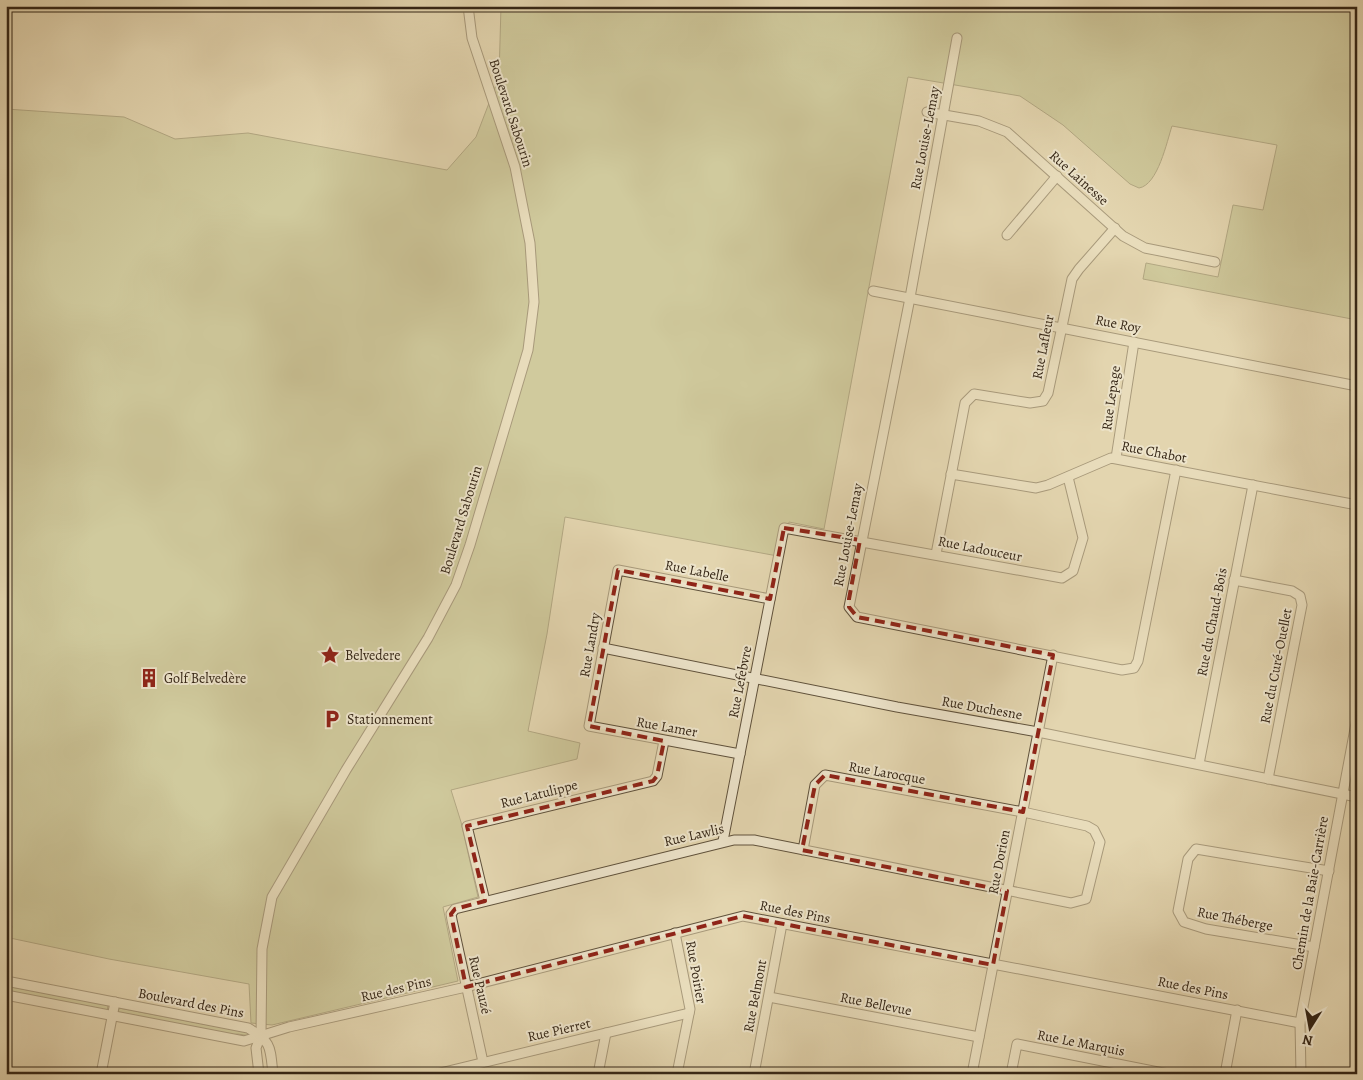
<svg xmlns="http://www.w3.org/2000/svg" width="1363" height="1080" font-family="Alegreya,serif">
	<style>
		.green { fill: #b9bc87; stroke: #77714e }
		.lines { fill: none; stroke-linecap: round; stroke-linejoin: round }
		.minor-casing { stroke: #60523c; stroke-width: 11 }
		.minor { stroke: #ede4cb; stroke-width: 9 }
		.marked { fill: none; stroke: #8f2418; stroke-width: 4; stroke-dasharray: 10 6; stroke-linejoin: round }
		.labels { text-anchor: middle; dominant-baseline: central; stroke-width: 4; stroke-linejoin: round; paint-order: stroke }
		.street-label { font-size: 14px; fill: #352616; stroke: #ede4cb }
		.poi-label { font-size: 14px; fill: #352616; stroke: #ede4cb; text-anchor: start }
	</style>
	<rect width="100%" height="100%" fill="#e3d5af"/>
	<filter id="stains"><feTurbulence type="fractalNoise" baseFrequency=".004" numOctaves="4"/><feColorMatrix values="0 0 0 0 .2 0 0 0 0 .09 0 0 0 0 .02 0 0 0 .5 -.17"/></filter>
	<radialGradient id="worn" r=".72"><stop offset=".6" stop-color="#630" stop-opacity="0"/><stop offset="1" stop-color="#630" stop-opacity=".3"/></radialGradient>
	<g class="green">
		<path d="M501 6H1357V320L1143 279 1146 263 1218 277 1233 205 1263 210 1277 145 1172 126C1167 141 1158 185 1139 188L1130 184 1063 125 1020 96 908 77 824 529 789 522 783 557 565 517 547 634 528 731 580 743 577 759 451 790 461 822 478 897 443 907 458 981 272 1025 251 1023 249 984 109 959 10 938 12 926 6 919V109L124 117 175 139 248 133 447 170 476 137 499 77Z"/>
		<path d="M6 986 108 1005 107 1012 6 992Z"/>
		<path d="M119 1008 251 1033 250 1036 238 1034 230 1035 118 1014Z"/>
	</g>
	<g class="lines">
		<g class="minor-casing">
			<g id="minor">
				<path d="M957 38 909 303 849 607 857 617 1122 670 1134 668 1138 661 1176 470"/>
				<path d="M927 112 979 121 1007 132 1123 236 1145 248 1215 262"/>
				<path d="M1007 235 1057 176"/>
				<path d="M873 291 1357 386"/>
				<path d="M1116 458 1134 342"/>
				<path d="M951 474 1036 488 1048 485 1111 458 1357 505"/>
				<path d="M936 554 965 403 974 394 1030 403 1043 401 1048 393 1072 279 1079 269 1115 228"/>
				<path d="M1234 580 1292 591 1300 596 1302 605 1268 779"/>
				<path d="M603 648 897 707 1038 732 1357 797"/>
				<path d="M740 754 589 726 618 570 770 599"/>
				<path d="M1199 764 1253 485"/>
				<path d="M723 841 784 528 1062 578 1073 571 1083 538 1068 477"/>
				<path d="M485 901 467 826 653 781 657 776 664 741"/>
				<path d="M675 933 690 1009 677 1074"/>
				<path d="M1314 947 1206 929 1184 922 1178 911 1188 859 1196 849 1329 871"/>
				<path d="M6 981 248 1028C272 1042 270 1047 273 1074"/>
				<path d="M6 995 244 1041 289 1027 466 987 743 916 1300 1023"/>
				<path d="M769 997 979 1037"/>
				<path d="M483 1062 452 920 451 914 455 909 734 840H754L1071 903 1086 899 1100 842 1094 830 1087 826 1023 812 825 775 815 785 803 850"/>
				<path d="M101 1074 115 1002"/>
				<path d="M259 1074 256 1048 261 1035 262 949 272 897 346 770 428 638 456 585 470 545 528 350 534 302 530 243 515 167 472 38 468 6"/>
				<path d="M436 1074 689 1013"/>
				<path d="M598 1074 606 1033"/>
				<path d="M754 1074 782 924"/>
				<path d="M972 1074 1053 655"/>
				<path d="M1011 1074 1017 1044 1168 1074"/>
				<path d="M1225 1074 1237 1010"/>
				<path d="M1301 1074 1300 1023 1357 718"/>
			</g>
		</g>
		<use href="#minor" class="minor"/>
	</g>
	<path d="M0 0H1363V1080H0ZM784 528 860 540 849 599V607L857 617 1053 655 1023 812 825 775 815 785 802 850 1007 891 993 965 743 916 466 987 451 914 455 909 485 901 467 826 653 781 657 776 664 741 589 726 618 570 770 599Z" fill="#e3d5af" fill-opacity=".55" fill-rule="evenodd"/>
	<path class="marked" d="M784 528 860 540 849 599V607L857 617 1053 655 1023 812 825 775 815 785 802 850 1007 891 993 965 743 916 466 987 451 914 455 909 485 901 467 826 653 781 657 776 664 741 589 726 618 570 770 599Z"/>
	<defs>
		<g id="sight-bare" transform="scale(1.5)"><path d="M0-6L1.8-2.2L6-1.7L2.9 1.2L3.7 5.4L0 3.3L-3.7 5.4L-2.9 1.2L-6-1.7L-1.8-2.2Z" fill="#8f2418" stroke="#ede4cb" stroke-width="2.5" paint-order="stroke"/></g>
		<g id="building-bare" transform="scale(1.5)"><path d="M-4-6H4V6H1V3H-1V6H-4ZM-2.5-4.3h1.7v1.8h-1.7ZM.8-4.3h1.7v1.8H.8ZM-2.5-1h1.7V.8h-1.7ZM.8-1h1.7V.8H.8Z" fill="#8f2418" stroke="#ede4cb" stroke-width="2.5" paint-order="stroke"/></g>
		<g id="parking-bare" transform="scale(1.5)"><path d="M-3.5-5.5H1a3.5 3.5 0 0 1 0 7H-1V5.5H-3.5ZM-1-3.4V-.6H.8a1.4 1.4 0 0 0 0-2.8Z" fill="#8f2418" stroke="#ede4cb" stroke-width="2.5" paint-order="stroke"/></g>
	</defs>
	<g fill-rule="evenodd">
		<use href="#sight-bare" x="330" y="655"/>
		<use href="#building-bare" x="149" y="678"/>
		<use href="#parking-bare" x="332" y="719"/>
	</g>
	<g class="labels">
		<g class="street-label">
			<text transform="translate(511 113) rotate(72)">Boulevard Sabourin</text>
			<text transform="translate(925 138) rotate(-79)">Rue Louise-Lemay</text>
			<text transform="translate(1079 178) rotate(42)">Rue Lainesse</text>
			<text transform="translate(1118 324) rotate(11)">Rue Roy</text>
			<text transform="translate(1043 347) rotate(-79)">Rue Lafleur</text>
			<text transform="translate(1111 398) rotate(-82)">Rue Lepage</text>
			<text transform="translate(1154 452) rotate(11)">Rue Chabot</text>
			<text transform="translate(461 520) rotate(-73)">Boulevard Sabourin</text>
			<text transform="translate(848 535) rotate(-79)">Rue Louise-Lemay</text>
			<text transform="translate(980 549) rotate(11)">Rue Ladouceur</text>
			<text transform="translate(697 571) rotate(11)">Rue Labelle</text>
			<text transform="translate(1212 622) rotate(-79)">Rue du Chaud-Bois</text>
			<text transform="translate(590 645) rotate(-80)">Rue Landry</text>
			<text transform="translate(1276 666) rotate(-79)">Rue du Curé-Ouellet</text>
			<text transform="translate(740 682) rotate(-79)">Rue Lefebvre</text>
			<text transform="translate(982 708) rotate(10)">Rue Duchesne</text>
			<text transform="translate(667 727) rotate(10)">Rue Lamer</text>
			<text transform="translate(887 773) rotate(10)">Rue Larocque</text>
			<text transform="translate(539 794) rotate(-14)">Rue Latulippe</text>
			<text transform="translate(694 835) rotate(-13)">Rue Lawlis</text>
			<text transform="translate(999 862) rotate(-79)">Rue Dorion</text>
			<text transform="translate(1310 893) rotate(-80)">Chemin de la Baie-Carrière</text>
			<text transform="translate(795 912) rotate(11)">Rue des Pins</text>
			<text transform="translate(1235 919) rotate(11)">Rue Théberge</text>
			<text transform="translate(696 972) rotate(80)">Rue Poirier</text>
			<text transform="translate(480 985) rotate(77)">Rue Pauzé</text>
			<text transform="translate(1193 988) rotate(11)">Rue des Pins</text>
			<text transform="translate(396 989) rotate(-13)">Rue des Pins</text>
			<text transform="translate(755 996) rotate(-79)">Rue Belmont</text>
			<text transform="translate(191 1003) rotate(11)">Boulevard des Pins</text>
			<text transform="translate(876 1004) rotate(11)">Rue Bellevue</text>
			<text transform="translate(559 1030) rotate(-13)">Rue Pierret</text>
			<text transform="translate(1081 1043) rotate(11)">Rue Le Marquis</text>
		</g>
		<g class="poi-label">
			<text x="345" y="655">Belvedere</text>
			<text x="164" y="678">Golf Belvedère</text>
			<text x="347" y="719">Stationnement</text>
		</g>
	</g>
	<rect width="1363" height="1080" fill="none" stroke="#e3d5af" stroke-width="25"/>
	<rect x="8" y="8" width="1348" height="1065" fill="none" stroke="#352616" stroke-width="2.5"/>
	<rect x="12" y="12" width="1338" height="1055" fill="none" stroke="#352616"/>
	<g transform="translate(1310 1028) rotate(191)" stroke="#ede4cb" stroke-width="4" paint-order="stroke">
	<path d="M0-4L9 19L0 12L-9 19Z" fill="#352616"/>
	<text y="-8" font-size="14" font-weight="bold" text-anchor="middle" fill="#352616">N</text>
	</g>
	<rect width="100%" height="100%" filter="url(#stains)"/>
	<rect width="100%" height="100%" fill="url(#worn)"/>
</svg>
